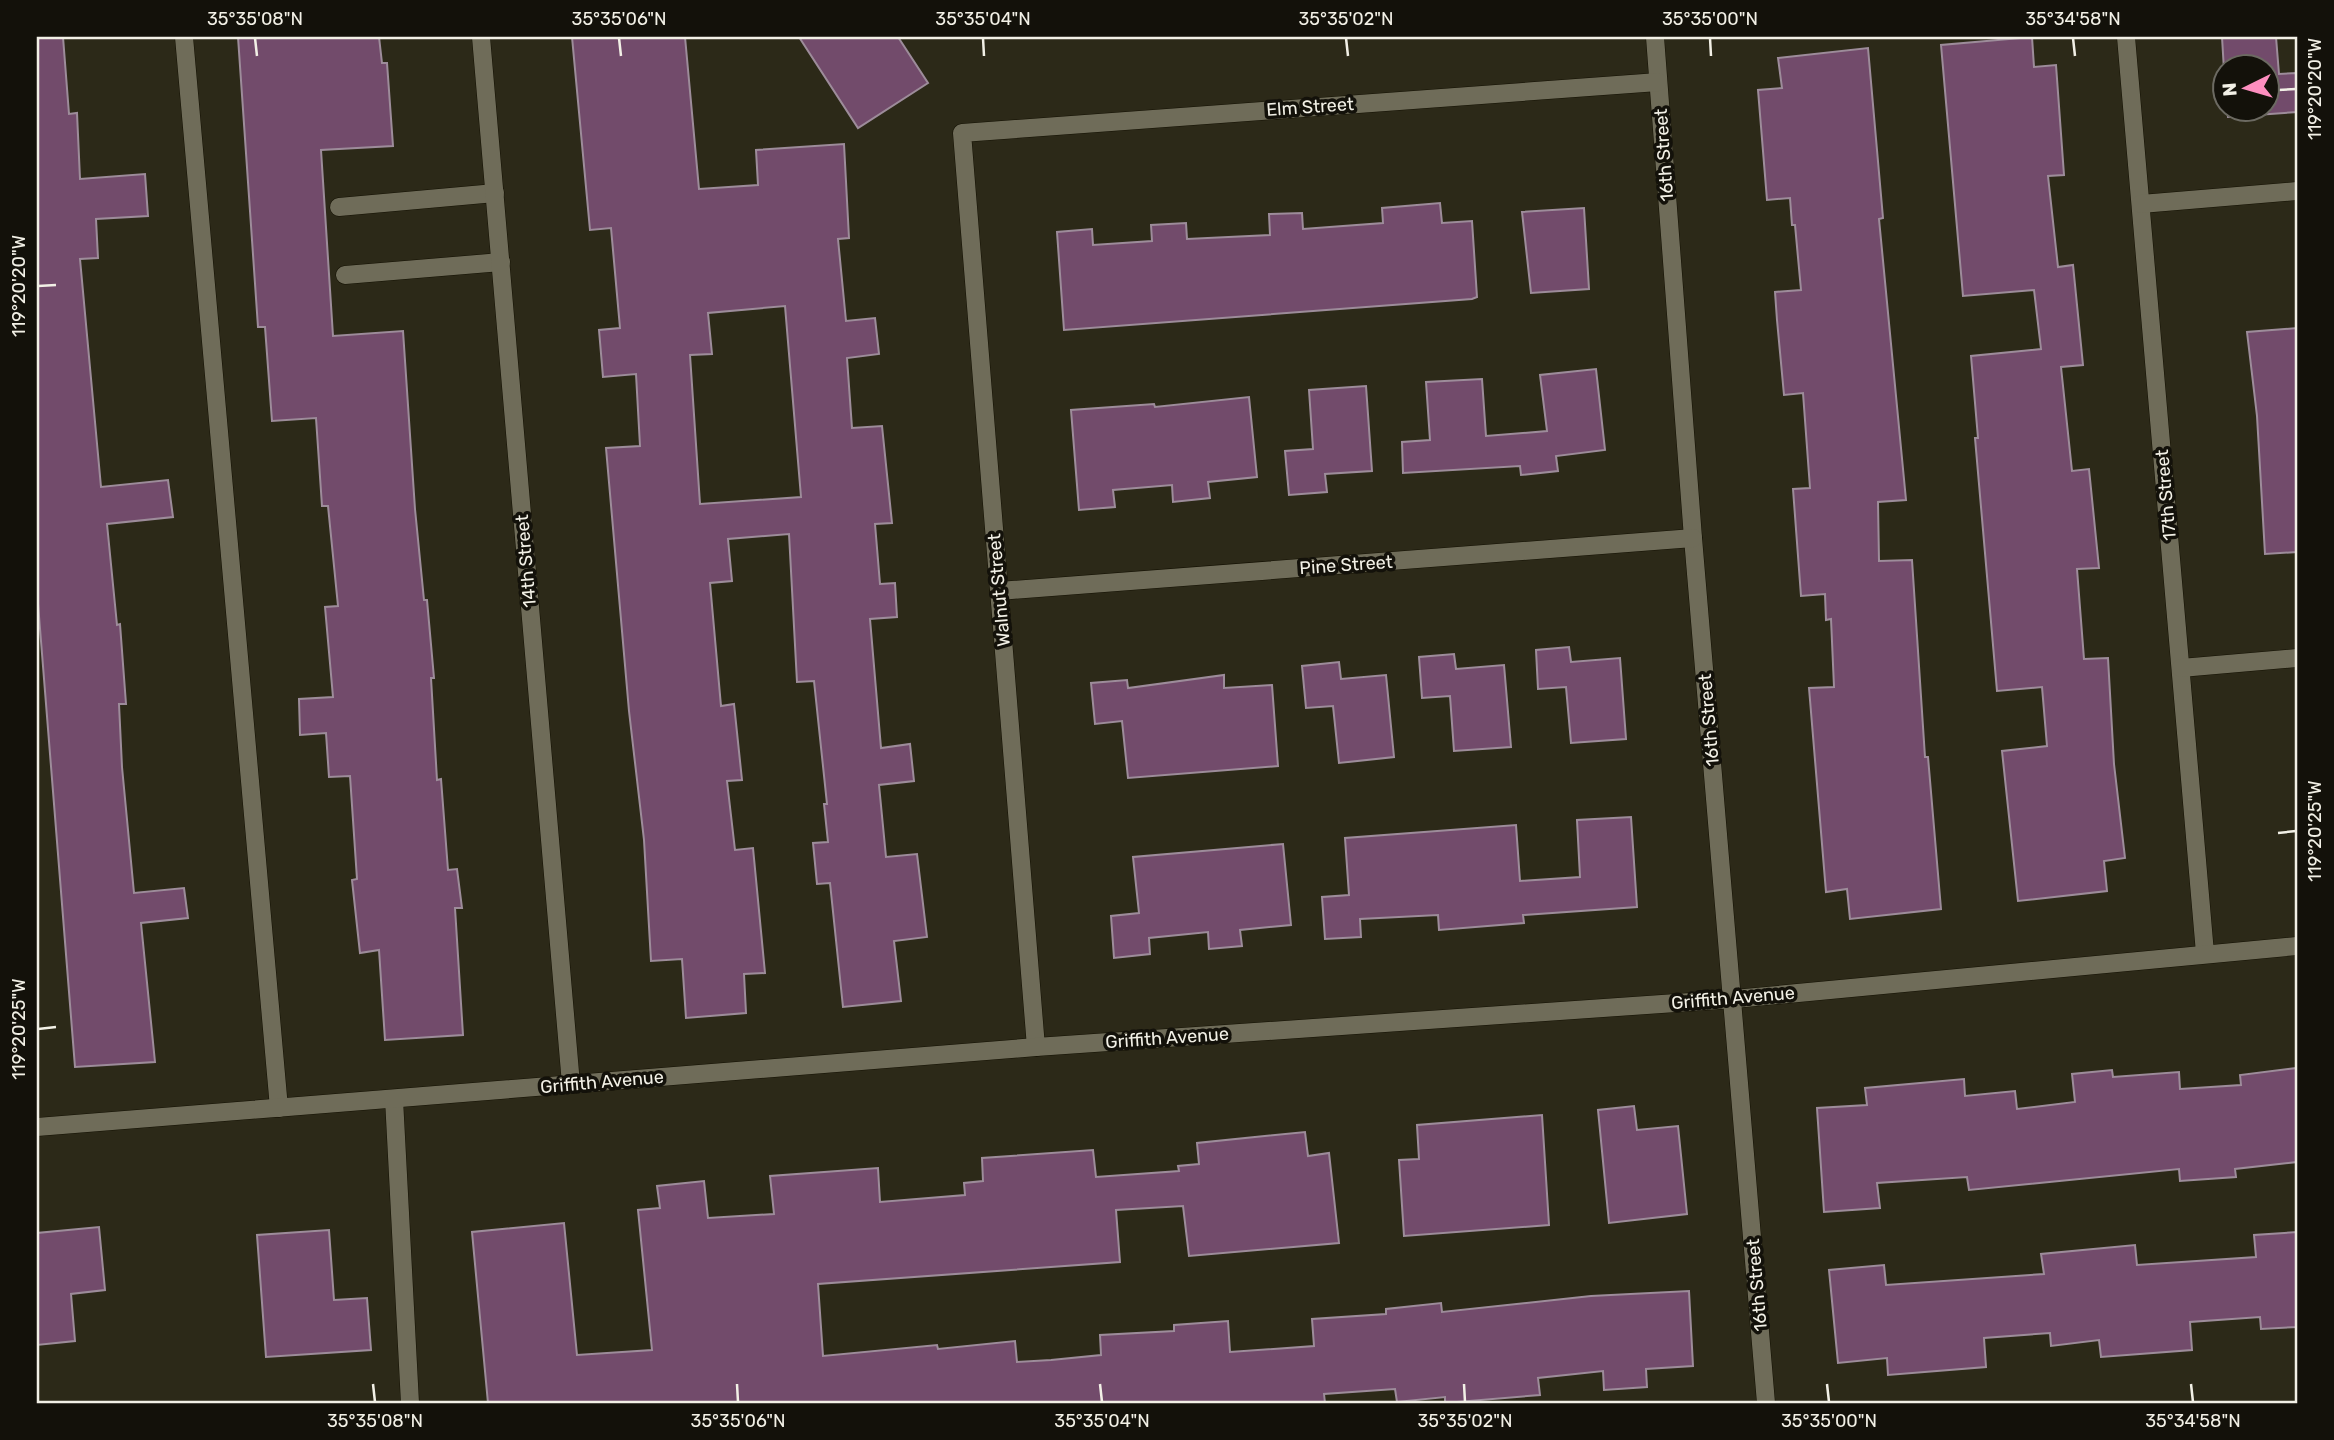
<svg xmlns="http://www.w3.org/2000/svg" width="2334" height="1440" font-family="Rubik,sans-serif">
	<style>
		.building { fill: #724b6b; stroke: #9d8c9a; stroke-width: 2; fill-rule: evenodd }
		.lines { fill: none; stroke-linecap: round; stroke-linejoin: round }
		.service-casing { stroke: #141103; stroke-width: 19 }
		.minor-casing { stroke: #141103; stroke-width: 19 }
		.tertiary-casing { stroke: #141103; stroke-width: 19 }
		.service { stroke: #6f6c59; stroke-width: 18 }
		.minor { stroke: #6f6c59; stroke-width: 18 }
		.tertiary { stroke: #6f6c59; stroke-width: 18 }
		.ticks { fill: none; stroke: #f2f0e6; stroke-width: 2.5 }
		.labels { text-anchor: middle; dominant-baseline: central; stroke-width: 7; stroke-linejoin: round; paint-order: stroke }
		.street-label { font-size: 18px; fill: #f2f0e6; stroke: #13110a }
		.neatline { fill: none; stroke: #f2f0e6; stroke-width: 2.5 }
		.ticks-label { font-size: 18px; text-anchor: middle; fill: #f2f0e6 }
	</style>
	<rect width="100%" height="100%" fill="#2c2918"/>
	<g class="building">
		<path d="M37 37H63L69 114 77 113 80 179 145 174 148 216 96 219 98 258 80 259 101 487 168 480 173 517 107 524 117 625 120 624 126 704H119L122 767 134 893 184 888 188 918 141 923 155 1062 75 1067 37 591Z"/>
		<path d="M238 37H379L382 63H387L393 146 321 150 333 336 403 331 415 509 424 600H427L434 678H431L437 780 441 779 448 870 457 869 462 908H455L463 1035 385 1040 379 950 360 953 352 880 357 879 350 776 329 777 326 733 300 735 299 699 333 697 325 607 338 606 328 506H322L316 418 272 421 265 327H258Z"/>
		<path d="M572 37H685L699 189 758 185 756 150 844 144 849 238 838 239 846 321 875 318 879 354 847 358 852 428 882 426 892 523 875 524 880 584 895 583 897 617 870 619 881 748 910 744 914 781 879 785 886 857 917 854 927 937 894 941 901 1001 843 1007 830 883 817 884 813 843 828 842 824 804H827L814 681 797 682 789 534 728 539 732 581 710 583 721 706 734 704 742 780 727 781 735 850 753 848 765 973 744 974 746 1013 686 1018 682 959 651 961 644 840 629 711 606 448 640 446 636 374 603 377 599 330 620 328 611 228 590 230ZM785 306 801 497 700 504 690 355 712 354 708 313Z"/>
		<path d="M799 37H898L928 83 858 128Z"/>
		<path d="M2032 37 2034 67 2056 65 2064 175 2048 176 2058 267 2073 265 2083 365 2061 367 2072 471 2089 469 2099 568 2077 569 2084 659 2108 658 2114 764 2125 858 2104 861 2107 891 2018 901 2002 751 2047 746 2042 687 1997 691 1975 438H1978L1971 356 2041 349 2034 290 1963 296 1941 45Z"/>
		<path d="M2222 37H2276L2279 74 2297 73V112L2228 117 2227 108H2267V66H2225V87Z"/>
		<path d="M1868 48 1883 218 1879 219 1906 500 1878 502 1879 561 1912 560 1925 757H1928L1941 909 1850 919 1847 889 1826 892 1809 688 1834 687 1831 619 1826 620 1825 594 1801 596 1793 489 1810 488 1803 393 1784 395 1777 320 1775 292 1801 290 1795 225H1792L1790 198 1767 200 1758 90 1782 88 1778 58Z"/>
		<path d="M1440 203 1442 223 1472 221 1477 297 1472 299 1064 330 1057 232 1092 229 1093 245 1152 241 1151 225 1186 223 1187 239 1270 235 1269 214 1302 213 1303 229 1383 223 1382 208Z"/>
		<path d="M1584 208 1589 289 1531 293 1522 212Z"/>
		<path d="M2297 328V552L2265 554 2257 416 2247 332Z"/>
		<path d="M1596 369 1605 450 1556 456 1558 471 1521 475 1520 466 1403 473 1402 442 1430 440 1426 382 1482 379 1486 436 1547 431 1540 375Z"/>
		<path d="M1366 386 1372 471 1325 474 1327 492 1289 495 1285 451 1313 449 1309 390Z"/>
		<path d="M1249 397 1257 477 1208 482 1210 498 1173 502 1172 485 1113 490 1115 507 1079 510 1071 410 1154 404 1155 407Z"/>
		<path d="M1569 647 1571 662 1620 658 1626 739 1571 743 1566 687 1538 689 1536 650Z"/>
		<path d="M1454 654 1456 669 1504 665 1511 747 1454 751 1450 696 1422 698 1419 657Z"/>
		<path d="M1339 662 1341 679 1386 675 1394 757 1339 763 1333 706 1306 708 1302 666Z"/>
		<path d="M1224 675V688L1272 685 1278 766 1128 778 1122 721 1095 724 1091 683 1127 680 1128 688Z"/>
		<path d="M1631 817 1637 907 1523 915 1524 923 1439 930 1438 915 1360 919 1361 937 1325 939 1322 897 1349 895 1345 838 1516 825 1520 881 1580 877 1577 820Z"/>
		<path d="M1283 844 1291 925 1240 930 1242 946 1209 949 1208 932 1149 938 1150 954 1114 958 1111 916 1139 913 1133 857Z"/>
		<path d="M2297 1068V1162L2235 1169 2236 1177 2180 1181 2179 1169 1969 1190 1967 1177 1877 1183 1880 1208 1824 1212 1817 1108 1867 1105 1865 1088 1964 1079 1965 1096 2015 1091 2017 1109 2075 1102 2072 1074 2112 1070 2113 1077 2179 1072 2180 1089 2241 1085 2240 1075Z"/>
		<path d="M1634 1106 1637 1130 1678 1126 1687 1214 1609 1223 1598 1110Z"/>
		<path d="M1542 1115 1549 1225 1404 1236 1399 1160 1419 1159 1417 1125Z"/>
		<path d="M1305 1132 1308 1156 1329 1153 1339 1243 1189 1256 1183 1206 1116 1210 1120 1262 818 1284 823 1356 937 1345 938 1349 1015 1341 1017 1362 1051 1360 1101 1355 1100 1335 1174 1331V1325L1228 1321 1230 1352 1314 1346 1312 1319 1386 1314V1309L1441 1303 1442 1312 1591 1296 1689 1291 1693 1366 1646 1369 1647 1387 1604 1390 1603 1371 1538 1378 1540 1395 1445 1403V1397L1397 1402 1395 1389 1324 1394 1325 1403H488L472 1232 564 1223 577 1355 652 1350 638 1210 660 1208 657 1186 704 1181 708 1218 774 1214 770 1176 878 1168 880 1202 965 1195 964 1183 983 1181 982 1158 1093 1150 1096 1177 1179 1171 1178 1166 1199 1164 1197 1143Z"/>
		<path d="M99 1227 105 1290 71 1294 75 1341 37 1345V1233Z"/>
		<path d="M329 1230 334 1300 367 1298 371 1350 266 1357 257 1235Z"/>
		<path d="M2297 1232V1327L2261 1329 2260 1317 2190 1322 2192 1350 2101 1357 2099 1340 2051 1346 2050 1333 1984 1338 1986 1367 1888 1375 1887 1358 1838 1363 1829 1270 1884 1265 1886 1285 2044 1274 2041 1254 2135 1245 2137 1265 2256 1257 2254 1235Z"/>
	</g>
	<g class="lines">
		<g class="service-casing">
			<g id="service">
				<path d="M184 37 279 1108"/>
				<path d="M339 207 495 193"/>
				<path d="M345 275 501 262"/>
				<path d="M394 1099 410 1403"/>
			</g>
		</g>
		<g class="minor-casing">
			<g id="minor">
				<path d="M481 37 571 1084"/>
				<path d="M1655 37 1693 538 1766 1403"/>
				<path d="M2126 37 2205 953"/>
				<path d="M2141 204 2297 191"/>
				<path d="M999 591 1693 538"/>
				<path d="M2181 668 2297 658"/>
				<path d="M1036 1047 962 133 1658 82"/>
			</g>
		</g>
		<g class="tertiary-casing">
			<path id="tertiary" d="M37 1127 1036 1047 1734 999 2297 946"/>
		</g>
		<use href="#service" class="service"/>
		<use href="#minor" class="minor"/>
		<use href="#tertiary" class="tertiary"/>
	</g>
	<path class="ticks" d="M255 38 257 56M619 38 621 56M983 38 984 56M1346 38 1348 56M1710 38 1711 56M2073 38 2075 56M2278 90 2296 89M38 286 56 285M2278 833 2296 831M38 1029 56 1027M373 1384 375 1402M737 1384 738 1402M1100 1384 1102 1402M1464 1384 1465 1402M1827 1384 1829 1402M2191 1384 2193 1402"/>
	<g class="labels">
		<g class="street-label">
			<text transform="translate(1310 107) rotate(-4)">Elm Street</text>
			<text transform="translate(1664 155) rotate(-94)">16th Street</text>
			<text transform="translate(2166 495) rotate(-95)">17th Street</text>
			<text transform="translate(526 561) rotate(-95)">14th Street</text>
			<text transform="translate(1346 565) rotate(-4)">Pine Street</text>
			<text transform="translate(999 590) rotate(-95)">Walnut Street</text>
			<text transform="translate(1709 720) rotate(-95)">16th Street</text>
			<text transform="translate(1733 998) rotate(-5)">Griffith Avenue</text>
			<text transform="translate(1167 1038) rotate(-4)">Griffith Avenue</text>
			<text transform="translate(602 1082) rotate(-5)">Griffith Avenue</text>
			<text transform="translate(1757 1285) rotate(-95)">16th Street</text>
		</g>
	</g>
	<rect width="2334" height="1440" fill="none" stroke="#13110a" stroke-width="77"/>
	<g transform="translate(2246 88) rotate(265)"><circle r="33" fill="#13110a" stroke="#6c6a62" stroke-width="2"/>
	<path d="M0-5L12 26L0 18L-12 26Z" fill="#fd8ebf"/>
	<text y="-10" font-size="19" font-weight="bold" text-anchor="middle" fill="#f2f0e6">N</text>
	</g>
	<rect x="38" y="38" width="2258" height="1364" class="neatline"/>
	<g class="ticks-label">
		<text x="255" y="25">35°35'08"N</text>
		<text x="619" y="25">35°35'06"N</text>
		<text x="983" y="25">35°35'04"N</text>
		<text x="1346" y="25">35°35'02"N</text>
		<text x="1710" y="25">35°35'00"N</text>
		<text x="2073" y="25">35°34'58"N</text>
		<text transform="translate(2315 89) rotate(-90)" y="6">119°20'20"W</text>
		<text transform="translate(19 286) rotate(-90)" y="6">119°20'20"W</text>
		<text transform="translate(2315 831) rotate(-90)" y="6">119°20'25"W</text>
		<text transform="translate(19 1029) rotate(-90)" y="6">119°20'25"W</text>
		<text x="375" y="1427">35°35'08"N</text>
		<text x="738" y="1427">35°35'06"N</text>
		<text x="1102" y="1427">35°35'04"N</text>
		<text x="1465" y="1427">35°35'02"N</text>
		<text x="1829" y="1427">35°35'00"N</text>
		<text x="2193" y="1427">35°34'58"N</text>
	</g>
</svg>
